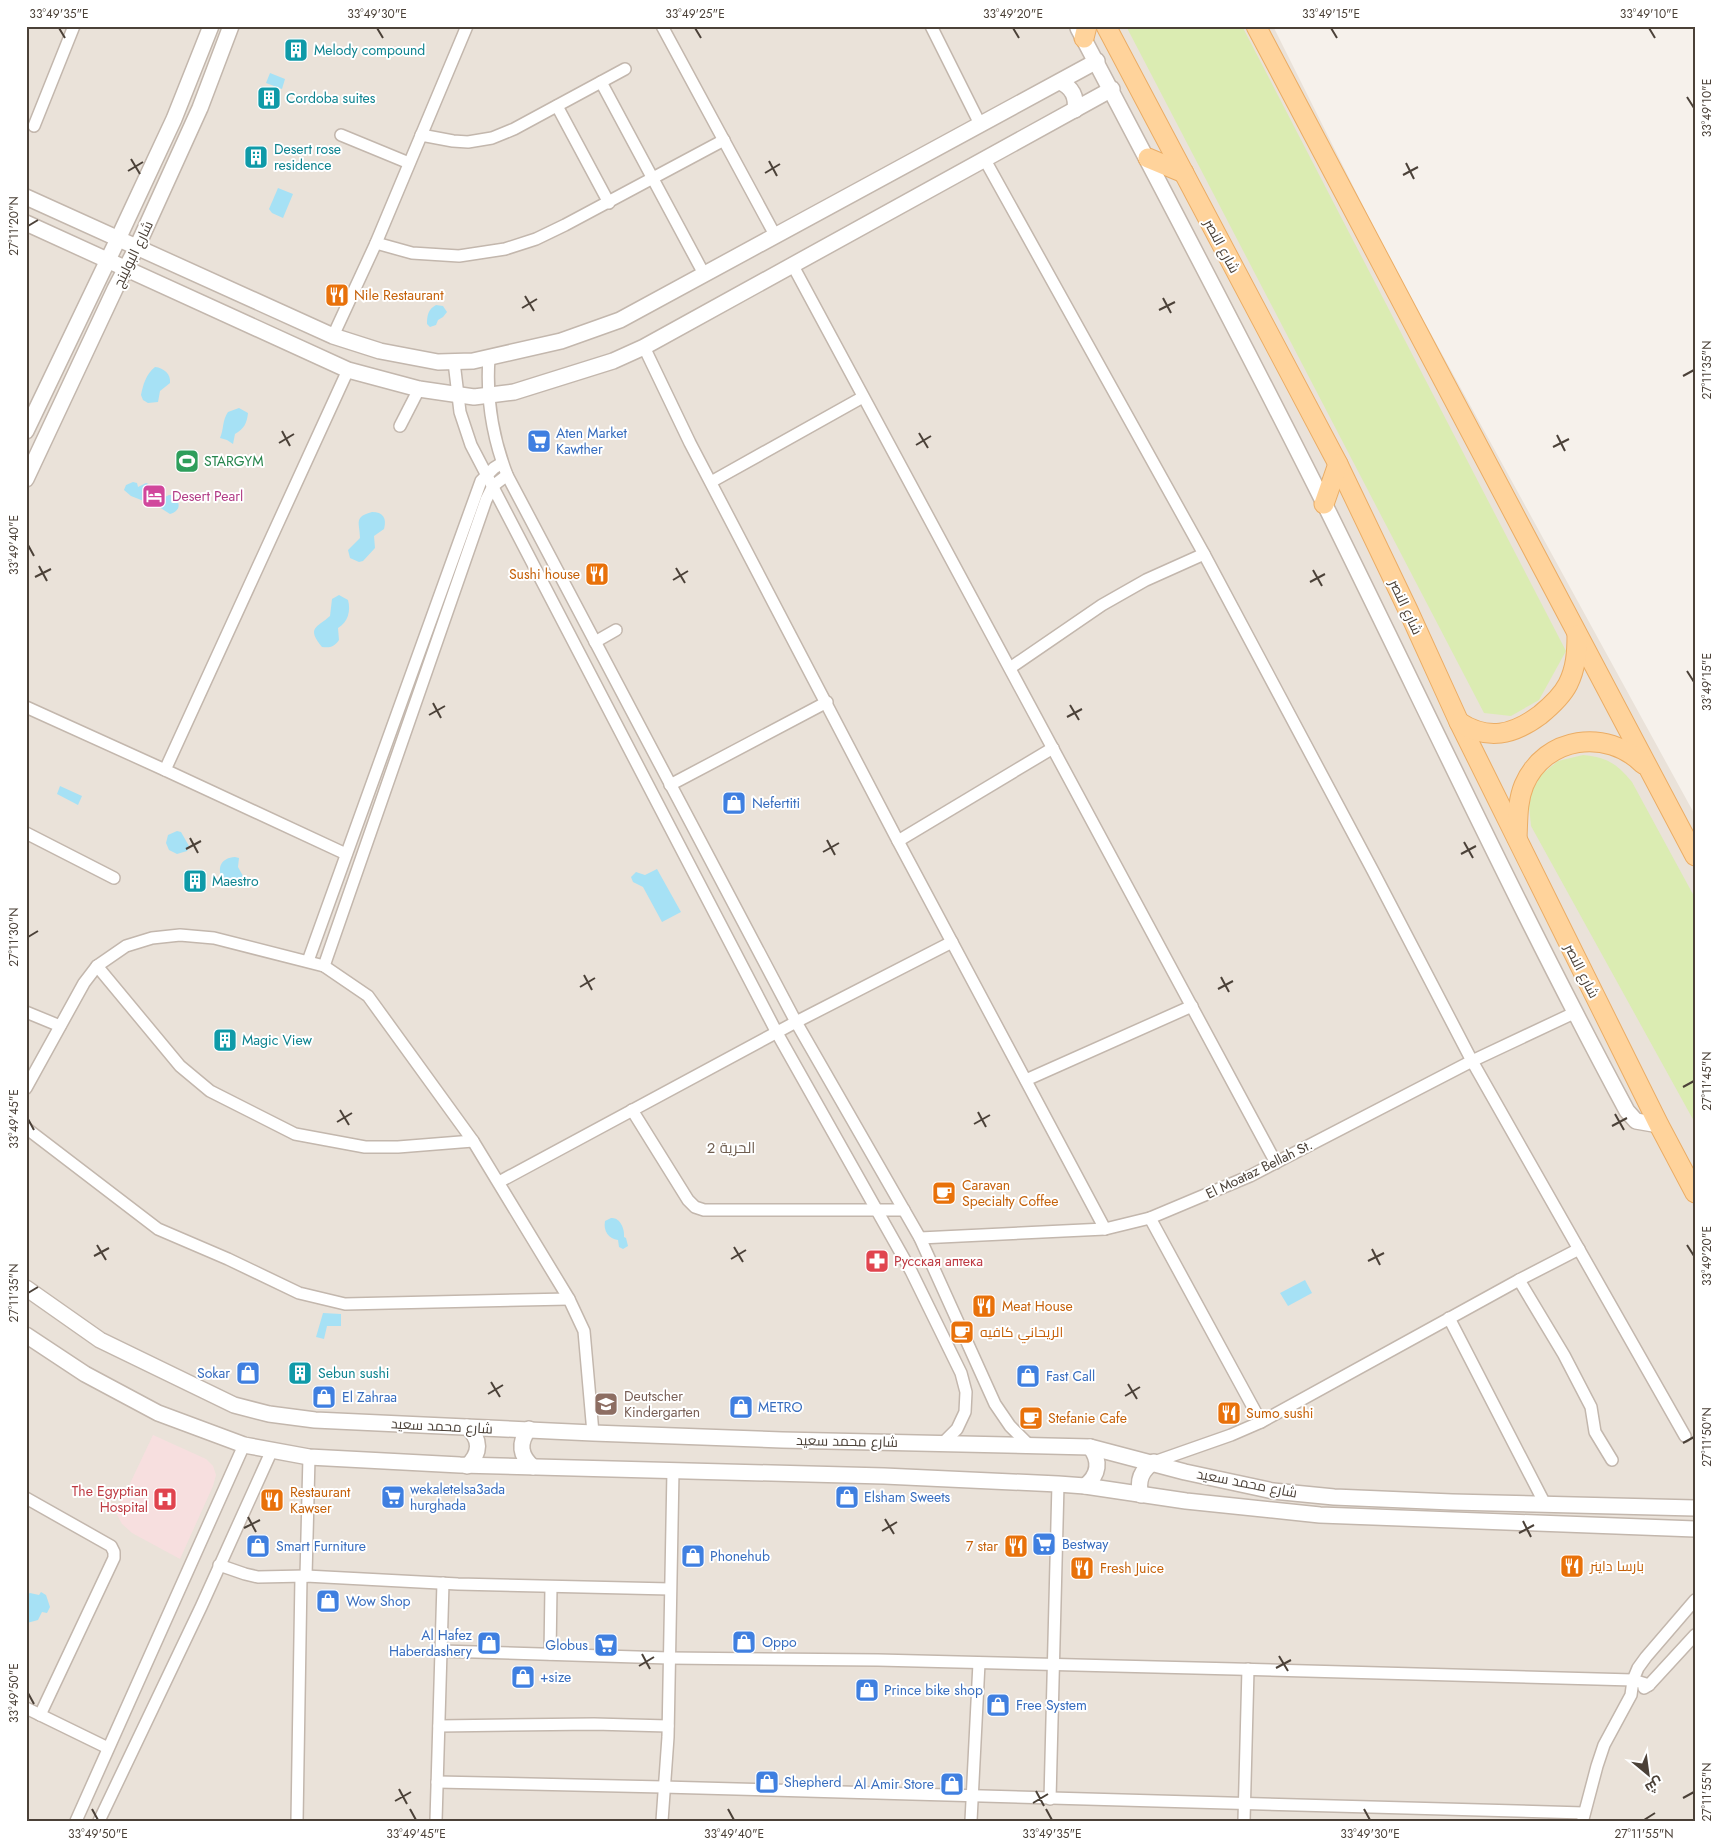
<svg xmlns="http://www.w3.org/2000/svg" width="1721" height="1847" font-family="Jost,Cairo,sans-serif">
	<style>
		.residential { fill: #eae2d9 }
		.medical { fill: #f7dfdf }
		.green { fill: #dbecb2 }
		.water { fill: #a6e1f5 }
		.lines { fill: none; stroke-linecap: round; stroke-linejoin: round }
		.minor-casing { stroke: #c3b7ad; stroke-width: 14 }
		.tertiary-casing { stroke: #c3b7ad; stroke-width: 18 }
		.primary-casing { stroke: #ebad65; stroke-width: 21 }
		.minor { stroke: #fff; stroke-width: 11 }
		.tertiary { stroke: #fff; stroke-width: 15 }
		.primary { stroke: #ffd39b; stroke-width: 19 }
		.ticks { fill: none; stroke: #4b4138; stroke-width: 2 }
		.labels { text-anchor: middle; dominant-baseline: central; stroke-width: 4; stroke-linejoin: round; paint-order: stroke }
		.culture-label { font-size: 14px; fill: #0d838f; stroke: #fff; text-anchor: start }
		.street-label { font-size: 14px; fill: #4b4138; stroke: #fff }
		.food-label { font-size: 14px; fill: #c56008; stroke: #fff; text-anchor: start }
		.shop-label { font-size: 14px; fill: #366cbe; stroke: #fff; text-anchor: start }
		.leisure-label { font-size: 14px; fill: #27864d; stroke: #fff; text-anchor: start }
		.hotel-label { font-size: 14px; fill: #b23c85; stroke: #fff; text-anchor: start }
		.health-label { font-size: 14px; fill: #be3a42; stroke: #fff; text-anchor: start }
		.education-label { font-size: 14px; fill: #785e54; stroke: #fff; text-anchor: start }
		.neighbourhood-label { font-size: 15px; fill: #6f5d4f; stroke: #fff }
		.neatline { fill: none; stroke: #4b4138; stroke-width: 2 }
		.ticks-label { font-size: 12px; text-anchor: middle; fill: #4b4138 }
	</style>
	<rect width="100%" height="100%" fill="#f6f1eb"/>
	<path class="residential" d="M26 26H1273L1386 252 1695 815V1821H26Z"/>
	<path class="medical" d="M153 1435 206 1459 213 1466 216 1475 213 1486 180 1559 132 1533 122 1524 116 1513Z"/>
	<g class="green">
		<path d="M1126 26H1242L1566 651 1539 700 1511 716 1484 713Z"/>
		<path d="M1583 755C1607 757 1617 764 1632 782L1695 898V1123L1531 826 1529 806 1532 791 1541 775 1558 761Z"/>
	</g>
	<g class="water">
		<path d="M270 73 285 79 282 89 266 83Z"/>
		<path d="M278 188 293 194 283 218 272 213 269 209Z"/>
		<path d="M436 305 443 306 447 312 443 317 438 320 436 325 430 327 427 324C427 316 428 309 436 305Z"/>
		<path d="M155 367C164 368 171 374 170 383L160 391 158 402 148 403 143 400 141 395C143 385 146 374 155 367Z"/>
		<path d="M239 408 248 413C247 423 244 429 235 434L233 444 227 440 220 438C224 429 222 421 228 412Z"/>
		<path d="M133 482 137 483 138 487 146 483C156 486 160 489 163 498L169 495H173C181 502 181 511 170 514L159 507 131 496 124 490 126 485Z"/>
		<path d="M372 512C383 512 387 518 384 529L374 536 375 548C371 552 367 557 363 561L359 562 350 558 348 550 360 538C360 523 353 517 372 512Z"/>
		<path d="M339 595 348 600C351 611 348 622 338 628L339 640C334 647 330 648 322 647 306 627 317 628 330 616L332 599Z"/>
		<path d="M60 786 82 796 78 805 57 794Z"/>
		<path d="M177 831 181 832 189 846 187 851 177 854 169 850 166 843 168 835Z"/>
		<path d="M235 857 239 858 238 867 243 876 240 880 231 884 222 879C217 867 221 858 235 857Z"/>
		<path d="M657 869 681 912 662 922 643 887 633 882 631 877 636 872 645 875Z"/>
		<path d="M611 1218C620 1217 625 1229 624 1237L626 1238 628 1246 623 1249 619 1247 618 1240C609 1239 603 1231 605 1221Z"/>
		<path d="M1305 1280 1312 1293 1288 1306 1280 1293Z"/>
		<path d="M323 1313 341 1314V1326H327L324 1339 316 1337Z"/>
		<path d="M41 1592 46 1595 50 1607 47 1613 42 1612 38 1620 27 1623 26 1595 30 1593 39 1595Z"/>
	</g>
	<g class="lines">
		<g class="minor-casing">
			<g id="minor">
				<path d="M662 26 775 235"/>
				<path d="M931 26 980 124"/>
				<path d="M601 82 704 274"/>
				<path d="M557 106 609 203"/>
				<path d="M34 126 74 26"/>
				<path d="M341 135 409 163"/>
				<path d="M421 135 453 141 468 142 492 138 514 129 625 69"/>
				<path d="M985 160 1204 554 1373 871 1472 1061 1685 1436"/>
				<path d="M376 243 412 253 459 256 505 249 536 239 565 225 724 140"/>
				<path d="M792 264 1276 1163"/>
				<path d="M333 336 376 243 467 26"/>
				<path d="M644 347 690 443 898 841 1105 1229"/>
				<path d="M489 358C486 399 492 436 507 475L796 1022 920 1238 995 1404 1010 1426 1030 1446"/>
				<path d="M454 362 460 412 471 445 777 1033 911 1271 961 1373 966 1392 965 1412 957 1429 943 1443"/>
				<path d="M400 426 419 389"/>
				<path d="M711 482 863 397"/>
				<path d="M595 642 616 630"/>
				<path d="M1010 668 1102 605 1146 580 1204 554"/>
				<path d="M26 707 165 770 346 854"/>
				<path d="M165 770 348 370"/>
				<path d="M670 785 827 702"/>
				<path d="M26 833 114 878"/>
				<path d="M898 841 1053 748"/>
				<path d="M308 961 481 481 494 468 502 463"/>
				<path d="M97 966 180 1066 210 1091 295 1134 365 1147H398L473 1141"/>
				<path d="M324 966 486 500 493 486 507 475"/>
				<path d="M26 1012 60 1026"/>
				<path d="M1026 1080 1192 1006"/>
				<path d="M26 1088 84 983 97 966 126 946 152 938 180 935 214 938 324 966 368 996 473 1141 569 1299 584 1331 593 1433"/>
				<path d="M632 1110 688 1200 695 1207 704 1210H904"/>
				<path d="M26 1128 158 1229 228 1259 299 1293 345 1304 569 1299"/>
				<path d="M499 1182 796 1022 952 942"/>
				<path d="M1150 1218 1261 1422"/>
				<path d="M920 1238 1105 1229 1150 1218 1250 1176 1472 1061 1574 1013"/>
				<path d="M1519 1280 1564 1355 1591 1407 1595 1432 1612 1460"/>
				<path d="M1449 1318 1545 1504"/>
				<path d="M1154 1462 1231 1435 1261 1422 1519 1280 1579 1249"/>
				<path d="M26 1498 111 1546 114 1552V1558L40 1715"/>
				<path d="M219 1565 245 1574 258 1577 306 1576 458 1584 670 1589"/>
				<path d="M306 1576 309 1457"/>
				<path d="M441 1651 669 1658 878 1660 1235 1669 1633 1680 1649 1685"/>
				<path d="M550 1654 551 1587"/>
				<path d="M1644 1688 1649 1685 1695 1635"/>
				<path d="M26 1708 108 1748"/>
				<path d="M439 1726 594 1724 668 1726"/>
				<path d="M437 1782 663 1787 1584 1813"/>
				<path d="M1050 1799 1058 1484"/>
				<path d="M1583 1819 1597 1766 1604 1745 1631 1695 1633 1680 1638 1668 1646 1657 1695 1600"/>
				<path d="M76 1821 244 1445"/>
				<path d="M99 1821 201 1607 272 1450"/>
				<path d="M297 1821 301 1577"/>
				<path d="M436 1821 443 1583"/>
				<path d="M662 1821 668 1737 673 1471"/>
				<path d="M971 1821 979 1663"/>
				<path d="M1244 1821 1248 1669"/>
			</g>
		</g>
		<g class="tertiary-casing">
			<g id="tertiary">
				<path d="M1078 28C1161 186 1245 345 1325 505 1425 707 1520 912 1627 1111L1636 1121 1659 1125"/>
				<path d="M1060 82C1072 87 1077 97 1075 110"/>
				<path d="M26 197 333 336 380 351 438 362 473 361 561 341 620 320 1097 61"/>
				<path d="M26 223 348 370 419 389 474 397 514 392 613 361 644 347 1112 89"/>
				<path d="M26 431 118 239 174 119 211 26"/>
				<path d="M26 479 115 289 137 247 200 108 231 26"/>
				<path d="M26 1288 100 1340 234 1405 269 1414 315 1420 593 1433 782 1440 1090 1447 1185 1472 1273 1491 1334 1497 1452 1502 1695 1508"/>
				<path d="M26 1335 85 1374 158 1413 244 1445 309 1457 460 1465 884 1476 1058 1484 1085 1486 1186 1501 1320 1515 1695 1529"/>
				<path d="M467 1427C481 1439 481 1453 467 1466"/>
				<path d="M529 1429C518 1443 520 1456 533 1467"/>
				<path d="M1085 1486C1099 1475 1101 1461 1090 1447"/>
				<path d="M1141 1495C1137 1481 1141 1470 1154 1462"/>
			</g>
		</g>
		<g class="primary-casing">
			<g id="primary">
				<path d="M1106 26 1338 464 1408 610 1459 722 1659 1125 1695 1193"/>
				<path d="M1256 26 1695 856"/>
				<path d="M1084 38 1087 26"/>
				<path d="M1148 158 1184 173"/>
				<path d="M1324 504 1338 464"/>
				<path d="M1459 722C1488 741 1513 735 1540 715 1551 706 1562 696 1568 684 1576 668 1577 652 1577 635"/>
				<path d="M1517 838C1518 820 1517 802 1524 785 1545 736 1607 728 1643 764"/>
			</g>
		</g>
		<use href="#minor" class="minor"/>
		<use href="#tertiary" class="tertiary"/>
		<use href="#primary" class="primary"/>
	</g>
	<path class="ticks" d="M59 28 65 38M377 28 383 38M695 28 701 38M1013 28 1019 38M1331 28 1337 38M1649 28 1655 38M1687 97 1694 108M131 159 140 174M769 161 777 176M1406 163 1414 179M128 171 143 162M765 173 780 164M1403 175 1418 167M28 226 38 220M525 296 534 311M1163 298 1171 313M522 308 537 299M1159 310 1175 302M1683 376 1694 370M282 431 290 446M919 433 928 448M1557 435 1565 451M279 443 294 434M916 445 931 436M1553 447 1569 439M28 545 34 556M39 566 47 581M676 568 685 583M1313 570 1322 586M35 577 51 569M673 580 688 571M1310 582 1325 574M1687 671 1694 682M433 703 441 718M1070 705 1079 720M429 715 445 706M1067 717 1082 709M190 838 198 853M827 840 835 855M1464 842 1473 858M186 849 201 841M823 852 839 843M1461 854 1476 846M28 937 38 931M584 975 592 990M1221 977 1229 992M580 987 595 978M1218 989 1233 981M1683 1087 1694 1081M340 1110 349 1125M978 1112 986 1127M1615 1114 1624 1130M28 1119 34 1130M337 1122 352 1113M974 1124 990 1115M1612 1126 1627 1118M97 1245 106 1260M1687 1245 1694 1256M734 1247 743 1262M1372 1249 1380 1265M94 1256 109 1248M731 1259 746 1250M1368 1261 1384 1253M28 1293 38 1287M491 1382 500 1397M1128 1384 1137 1399M488 1394 503 1385M1125 1396 1140 1387M1683 1443 1694 1437M248 1517 256 1532M885 1519 894 1534M1523 1521 1531 1537M244 1528 260 1520M882 1531 897 1522M1519 1533 1534 1525M642 1654 650 1669M1279 1656 1288 1671M639 1666 654 1657M1276 1668 1291 1660M28 1693 34 1704M399 1789 407 1804M1036 1791 1044 1806M1683 1798 1694 1792M395 1801 411 1792M1033 1803 1048 1794M92 1809 98 1820M410 1809 416 1820M728 1809 734 1820M1046 1809 1052 1820M1364 1809 1370 1820M1644 1820 1655 1813"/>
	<defs>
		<g id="building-square" transform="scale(1.25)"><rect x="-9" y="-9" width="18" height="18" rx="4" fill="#0f9aa8" stroke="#fff"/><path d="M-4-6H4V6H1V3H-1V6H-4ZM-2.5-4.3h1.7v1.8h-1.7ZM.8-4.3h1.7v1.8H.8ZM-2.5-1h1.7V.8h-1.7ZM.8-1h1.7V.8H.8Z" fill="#fff"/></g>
		<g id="restaurant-square" transform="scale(1.25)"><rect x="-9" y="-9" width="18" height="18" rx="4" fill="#e8710a" stroke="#fff"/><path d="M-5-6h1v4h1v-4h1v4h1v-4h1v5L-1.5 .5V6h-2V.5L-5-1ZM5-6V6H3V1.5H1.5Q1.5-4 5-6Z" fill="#fff"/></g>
		<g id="supermarket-square" transform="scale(1.25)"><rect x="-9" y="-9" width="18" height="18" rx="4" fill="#3f7fe0" stroke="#fff"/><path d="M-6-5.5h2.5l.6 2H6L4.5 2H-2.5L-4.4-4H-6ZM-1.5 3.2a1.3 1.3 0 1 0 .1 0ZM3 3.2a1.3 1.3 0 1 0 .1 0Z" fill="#fff"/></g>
		<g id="stadium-square" transform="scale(1.25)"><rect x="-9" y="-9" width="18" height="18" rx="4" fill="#2e9e5b" stroke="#fff"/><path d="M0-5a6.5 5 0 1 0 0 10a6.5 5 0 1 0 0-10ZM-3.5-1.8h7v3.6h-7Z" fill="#fff"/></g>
		<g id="hotel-square" transform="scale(1.25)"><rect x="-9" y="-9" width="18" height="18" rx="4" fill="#d1479c" stroke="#fff"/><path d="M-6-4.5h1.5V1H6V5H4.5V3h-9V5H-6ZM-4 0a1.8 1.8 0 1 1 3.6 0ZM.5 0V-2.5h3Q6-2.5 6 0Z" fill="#fff"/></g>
		<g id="shop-square" transform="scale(1.25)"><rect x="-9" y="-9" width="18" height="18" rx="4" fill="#3f7fe0" stroke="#fff"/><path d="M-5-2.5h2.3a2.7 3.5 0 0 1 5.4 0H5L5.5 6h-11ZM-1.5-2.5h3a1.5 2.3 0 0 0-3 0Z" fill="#fff"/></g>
		<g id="cafe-square" transform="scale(1.25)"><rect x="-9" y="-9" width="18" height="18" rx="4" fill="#e8710a" stroke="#fff"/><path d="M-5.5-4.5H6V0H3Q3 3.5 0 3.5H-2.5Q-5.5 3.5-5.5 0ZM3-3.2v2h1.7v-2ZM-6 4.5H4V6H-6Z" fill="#fff"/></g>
		<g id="pharmacy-square" transform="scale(1.25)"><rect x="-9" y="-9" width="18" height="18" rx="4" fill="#e0444e" stroke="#fff"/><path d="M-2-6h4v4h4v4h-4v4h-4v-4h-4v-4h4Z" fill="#fff"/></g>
		<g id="school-square" transform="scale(1.25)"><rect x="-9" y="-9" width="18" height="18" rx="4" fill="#8d6e63" stroke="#fff"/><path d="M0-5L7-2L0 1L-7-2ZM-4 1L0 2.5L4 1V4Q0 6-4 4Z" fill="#fff"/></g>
		<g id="hospital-square" transform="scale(1.25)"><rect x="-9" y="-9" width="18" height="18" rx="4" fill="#e0444e" stroke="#fff"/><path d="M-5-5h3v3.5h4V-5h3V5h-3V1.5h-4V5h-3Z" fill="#fff"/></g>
	</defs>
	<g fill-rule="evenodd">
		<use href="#building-square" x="296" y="50"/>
		<use href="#building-square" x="269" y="98"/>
		<use href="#building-square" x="256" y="157"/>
		<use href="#restaurant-square" x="337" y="295"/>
		<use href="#supermarket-square" x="539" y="441"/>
		<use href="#stadium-square" x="187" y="461"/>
		<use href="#hotel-square" x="154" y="496"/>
		<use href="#restaurant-square" x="597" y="574"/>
		<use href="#shop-square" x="734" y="803"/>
		<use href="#building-square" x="195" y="881"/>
		<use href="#building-square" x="225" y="1040"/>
		<use href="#cafe-square" x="944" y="1193"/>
		<use href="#pharmacy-square" x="877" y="1261"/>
		<use href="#restaurant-square" x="984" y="1306"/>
		<use href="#cafe-square" x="962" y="1332"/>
		<use href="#shop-square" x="248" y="1373"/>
		<use href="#building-square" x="300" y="1373"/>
		<use href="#shop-square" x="1028" y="1376"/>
		<use href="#shop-square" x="324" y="1397"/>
		<use href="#school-square" x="606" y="1404"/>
		<use href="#shop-square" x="741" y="1407"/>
		<use href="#restaurant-square" x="1229" y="1413"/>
		<use href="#cafe-square" x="1031" y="1418"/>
		<use href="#supermarket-square" x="393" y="1497"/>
		<use href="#shop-square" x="847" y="1497"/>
		<use href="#hospital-square" x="165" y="1499"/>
		<use href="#restaurant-square" x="272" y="1500"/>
		<use href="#supermarket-square" x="1044" y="1544"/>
		<use href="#shop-square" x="258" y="1546"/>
		<use href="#restaurant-square" x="1016" y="1546"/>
		<use href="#shop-square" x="693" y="1556"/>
		<use href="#restaurant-square" x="1572" y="1566"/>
		<use href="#restaurant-square" x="1082" y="1568"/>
		<use href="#shop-square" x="328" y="1601"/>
		<use href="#shop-square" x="744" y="1642"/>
		<use href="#shop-square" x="489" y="1643"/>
		<use href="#supermarket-square" x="606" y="1645"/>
		<use href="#shop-square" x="523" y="1677"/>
		<use href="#shop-square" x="867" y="1690"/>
		<use href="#shop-square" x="998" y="1705"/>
		<use href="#shop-square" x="767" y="1782"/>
		<use href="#shop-square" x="952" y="1784"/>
	</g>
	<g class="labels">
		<g class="culture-label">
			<text x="314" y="50">Melody compound</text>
			<text x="286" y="98">Cordoba suites</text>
			<text x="274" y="149">Desert rose<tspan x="274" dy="16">residence</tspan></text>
			<text x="212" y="881">Maestro</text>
			<text x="242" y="1040">Magic View</text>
			<text x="318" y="1373">Sebun sushi</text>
		</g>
		<g class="street-label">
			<text transform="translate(1222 246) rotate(62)">شارع النصر</text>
			<text transform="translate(133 254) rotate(-64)">شارع البولينج</text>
			<text transform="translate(1406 607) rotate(65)">شارع النصر</text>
			<text transform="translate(1582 971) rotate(63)">شارع النصر</text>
			<text transform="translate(1259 1169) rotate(-26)">El Moataz Bellah St.</text>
			<text transform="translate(442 1426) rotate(3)">شارع محمد سعيد</text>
			<text transform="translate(847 1441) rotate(1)">شارع محمد سعيد</text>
			<text transform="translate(1247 1483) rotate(11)">شارع محمد سعيد</text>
		</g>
		<g class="food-label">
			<text x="354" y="295">Nile Restaurant</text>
			<text x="580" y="574" text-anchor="end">Sushi house</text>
			<text x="962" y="1185">Caravan<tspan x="962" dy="16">Specialty Coffee</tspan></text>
			<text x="1002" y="1306">Meat House</text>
			<text x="980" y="1332">الريحاني كافيه</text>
			<text x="1246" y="1413">Sumo sushi</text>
			<text x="1048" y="1418">Stefanie Cafe</text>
			<text x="290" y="1492">Restaurant<tspan x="290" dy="16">Kawser</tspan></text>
			<text x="998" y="1546" text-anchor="end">7 star</text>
			<text x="1590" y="1566">بارسا داينر</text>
			<text x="1100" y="1568">Fresh Juice</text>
		</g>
		<g class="shop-label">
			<text x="556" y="433">Aten Market<tspan x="556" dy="16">Kawther</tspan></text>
			<text x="752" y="803">Nefertiti</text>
			<text x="230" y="1373" text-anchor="end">Sokar</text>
			<text x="1046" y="1376">Fast Call</text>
			<text x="342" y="1397">El Zahraa</text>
			<text x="758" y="1407">METRO</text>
			<text x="410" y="1489">wekaletelsa3ada<tspan x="410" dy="16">hurghada</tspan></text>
			<text x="864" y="1497">Elsham Sweets</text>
			<text x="1062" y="1544">Bestway</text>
			<text x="276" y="1546">Smart Furniture</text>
			<text x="710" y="1556">Phonehub</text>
			<text x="346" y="1601">Wow Shop</text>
			<text x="472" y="1635" text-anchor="end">Al Hafez<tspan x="472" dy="16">Haberdashery</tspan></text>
			<text x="762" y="1642">Oppo</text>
			<text x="588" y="1645" text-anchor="end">Globus</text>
			<text x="540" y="1677">+size</text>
			<text x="884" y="1690">Prince bike shop</text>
			<text x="1016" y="1705">Free System</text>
			<text x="784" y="1782">Shepherd</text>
			<text x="934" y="1784" text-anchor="end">Al Amir Store</text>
		</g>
		<g class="leisure-label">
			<text x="204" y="461">STARGYM</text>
		</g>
		<g class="hotel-label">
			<text x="172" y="496">Desert Pearl</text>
		</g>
		<g class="health-label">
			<text x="894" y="1261">Русская аптека</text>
			<text x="148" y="1491" text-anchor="end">The Egyptian<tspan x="148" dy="16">Hospital</tspan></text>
		</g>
		<g class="education-label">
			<text x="624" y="1396">Deutscher<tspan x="624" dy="16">Kindergarten</tspan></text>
		</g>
		<g class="neighbourhood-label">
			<text x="731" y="1148">الحرية 2</text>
		</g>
	</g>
	<rect width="1721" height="1847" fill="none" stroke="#ffffff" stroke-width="55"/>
	<g transform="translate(1648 1774) rotate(151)" stroke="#ffffff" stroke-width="4" paint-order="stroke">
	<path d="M0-4L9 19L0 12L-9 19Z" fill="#4b4138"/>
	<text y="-8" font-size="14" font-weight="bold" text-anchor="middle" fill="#4b4138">ش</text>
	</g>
	<rect x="28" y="28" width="1666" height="1792" class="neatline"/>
	<g class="ticks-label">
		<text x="59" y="18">33°49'35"E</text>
		<text x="377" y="18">33°49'30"E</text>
		<text x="695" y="18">33°49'25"E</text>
		<text x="1013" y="18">33°49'20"E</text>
		<text x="1331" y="18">33°49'15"E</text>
		<text x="1649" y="18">33°49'10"E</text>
		<text transform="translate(1707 108) rotate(-90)" y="4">33°49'10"E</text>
		<text transform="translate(14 226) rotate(-90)" y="4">27°11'20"N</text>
		<text transform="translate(1707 370) rotate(-90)" y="4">27°11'35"N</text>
		<text transform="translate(14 545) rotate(-90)" y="4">33°49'40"E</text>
		<text transform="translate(1707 682) rotate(-90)" y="4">33°49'15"E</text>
		<text transform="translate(14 937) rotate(-90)" y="4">27°11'30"N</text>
		<text transform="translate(1707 1081) rotate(-90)" y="4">27°11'45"N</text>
		<text transform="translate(14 1119) rotate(-90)" y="4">33°49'45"E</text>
		<text transform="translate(1707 1256) rotate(-90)" y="4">33°49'20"E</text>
		<text transform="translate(14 1293) rotate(-90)" y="4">27°11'35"N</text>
		<text transform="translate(1707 1437) rotate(-90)" y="4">27°11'50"N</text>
		<text transform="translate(14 1693) rotate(-90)" y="4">33°49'50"E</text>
		<text transform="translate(1707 1792) rotate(-90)" y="4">27°11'55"N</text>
		<text x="98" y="1838">33°49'50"E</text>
		<text x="416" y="1838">33°49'45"E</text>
		<text x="734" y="1838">33°49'40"E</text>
		<text x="1052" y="1838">33°49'35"E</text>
		<text x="1370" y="1838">33°49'30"E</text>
		<text x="1644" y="1838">27°11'55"N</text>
	</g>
</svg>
